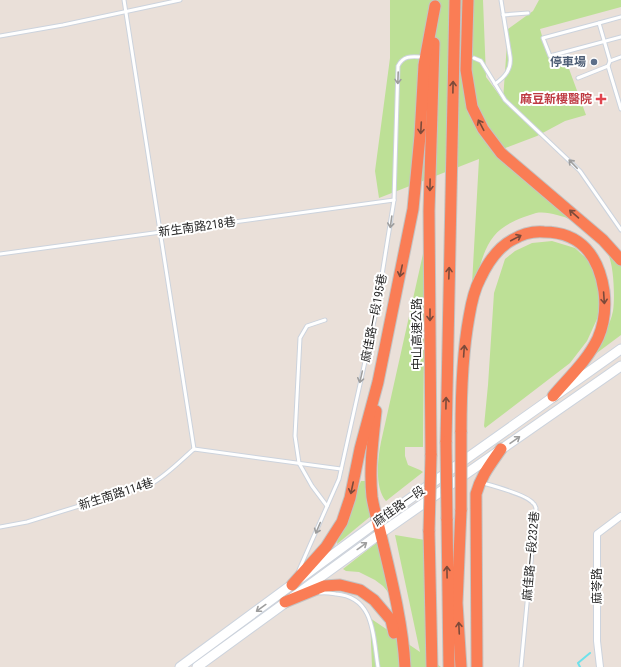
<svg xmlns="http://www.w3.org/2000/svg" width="621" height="667" font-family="'Roboto Condensed','Noto Sans TC',sans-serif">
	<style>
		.green { fill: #bde096 }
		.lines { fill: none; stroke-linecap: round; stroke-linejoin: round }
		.stream { stroke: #6ee1eb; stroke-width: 2 }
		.service-casing { stroke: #ccd3dd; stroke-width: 5 }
		.minor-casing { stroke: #ccd3dd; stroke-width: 8 }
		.secondary-casing { stroke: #ccd3dd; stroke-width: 11 }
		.motorway-casing { stroke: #c3c3c3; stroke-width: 13 }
		.service { stroke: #fff; stroke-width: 3 }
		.minor { stroke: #fff; stroke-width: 6 }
		.secondary { stroke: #fff; stroke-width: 9 }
		.motorway { stroke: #fa7d55; stroke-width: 11 }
		.motorway-bridge-casing { stroke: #c3c3c3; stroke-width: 13; stroke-linecap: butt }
		.motorway-bridge { stroke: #fa7d55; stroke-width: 11 }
		.oneway { stroke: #9e9e9e }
		.oneway2 { stroke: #7c4a3a }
		.service-dot { fill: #5c6f8a; stroke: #fff; stroke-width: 1.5 }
		.health-dot { fill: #e0444e; stroke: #fff; stroke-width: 1.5 }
		.labels { text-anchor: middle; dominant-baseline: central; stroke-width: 4; stroke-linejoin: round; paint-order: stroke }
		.service-label { font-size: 12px; font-weight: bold; fill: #4e5e75; stroke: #fff; text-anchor: end }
		.health-label { font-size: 12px; font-weight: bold; fill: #be3a42; stroke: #fff; text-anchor: end }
		.street-label { font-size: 12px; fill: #282828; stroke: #fff }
	</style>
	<rect width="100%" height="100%" fill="#eae0d9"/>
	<g class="green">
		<path d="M390 0H483L486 77 503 100 508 29 533 11 539 0H621V7L540 29 549 60 565 58 586 115 565 121 537 136 500 150 533 182 602 235 621 262V335L578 367C581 362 586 358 590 354 600 343 610 326 613 311 615 298 614 266 608 254 596 234 579 220 557 215 550 213 543 212 536 213 532 214 528 216 524 217 513 221 501 227 494 236 481 251 476 283 471 302L479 159 379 198 375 171 390 58Z"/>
		<path d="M552 241 575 248 589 261 599 277 602 300 597 319 587 341 570 363 485 428 484 426 488 385 494 293 505 259 515 251 532 243Z"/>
		<path d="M425 245 423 447H405V456L408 465 420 470 423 472 386 501C374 488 378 457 381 442Z"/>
		<path d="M361 481H366L377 511 337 544 338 537Z"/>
		<path d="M395 535 425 540 427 657 441 667H372L370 618 420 652Z"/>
		<path d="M384 537 398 604 383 586 375 580 359 572 346 571 343 569Z"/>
	</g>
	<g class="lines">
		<path class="stream" d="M580 667 578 663 590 653"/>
		<g class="service-casing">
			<g id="service">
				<path d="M124 0 194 449"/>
				<path d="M503 15 528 13"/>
				<path d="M599 23 543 38 550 56 621 37"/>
				<path d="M0 36 63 25 180 0"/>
				<path d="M474 58 481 61 505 100 580 171 621 230"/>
				<path d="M610 61 599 23 621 17"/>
				<path d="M608 66 621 109"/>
				<path d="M578 78 608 66 610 61 621 57"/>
				<path d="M495 84C505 77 512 69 510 56L501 0"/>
				<path d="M0 254 394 200"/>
				<path d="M325 320 307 326 300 338 295 436 299 463 312 486 327 506"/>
				<path d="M483 483C494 486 527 495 533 503 535 504 535 506 536 508L521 667"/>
				<path d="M0 527 27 522 151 484C167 475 180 461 194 449L341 469"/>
				<path d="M299 570 339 479 376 312 394 200 398 66C403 56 411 56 421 57"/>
				<path d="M320 593C325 592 330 593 336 594 375 597 373 637 378 667"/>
			</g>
		</g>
		<g class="minor-casing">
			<path id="minor" d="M600 667 597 641V534L621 516"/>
		</g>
		<g class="secondary-casing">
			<g id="secondary">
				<path d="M180 667 377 522 621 349"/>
				<path d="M197 667 381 533 621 366"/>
			</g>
		</g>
		<g class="motorway-casing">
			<g id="motorway">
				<path d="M468 0 466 70 472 107 483 129 501 153 603 240 621 260"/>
				<path d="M376 411C373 440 369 468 372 497 374 510 378 522 381 535 391 577 403 624 405 667"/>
				<path d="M461 432C461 393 462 355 469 317 471 305 474 290 480 279 487 264 497 248 512 240 522 234 532 231 544 232 581 232 599 257 604 291 606 307 604 324 598 338 587 361 569 377 553 396"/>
				<path d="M446 442 455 0"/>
				<path d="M431 455 429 211 434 43"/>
				<path d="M461 510 457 603 461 667"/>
				<path d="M447 519 449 667"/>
				<path d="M429 531 432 667"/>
				<path d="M292 585 326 547 342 522 350 498 360 449 378 382 413 209 420 136 424 65 435 6"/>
				<path d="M285 602 324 586 340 585 360 590 374 600 391 620 394 633"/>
				<path d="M477 667 476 494C481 476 490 465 501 449"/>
			</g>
		</g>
		<use href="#service" class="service"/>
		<use href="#minor" class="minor"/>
		<use href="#secondary" class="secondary"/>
		<use href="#motorway" class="motorway"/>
		<g class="motorway-bridge-casing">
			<g id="motorway-bridge">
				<path d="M461 432V510"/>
				<path d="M446 442 447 519"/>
				<path d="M429 531 431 455"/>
			</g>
		</g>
		<use href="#motorway-bridge" class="motorway-bridge"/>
	</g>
	<defs><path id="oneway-shaft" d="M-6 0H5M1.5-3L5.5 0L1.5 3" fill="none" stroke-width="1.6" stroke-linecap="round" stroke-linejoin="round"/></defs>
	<g class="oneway">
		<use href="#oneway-shaft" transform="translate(398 78) rotate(92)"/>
		<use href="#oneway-shaft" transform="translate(573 164) rotate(-134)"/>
		<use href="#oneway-shaft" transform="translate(391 222) rotate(98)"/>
		<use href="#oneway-shaft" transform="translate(361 377) rotate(103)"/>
		<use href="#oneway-shaft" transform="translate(515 440) rotate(-35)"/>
		<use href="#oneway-shaft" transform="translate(318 528) rotate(113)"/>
		<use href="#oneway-shaft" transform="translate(362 546) rotate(-36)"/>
		<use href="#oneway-shaft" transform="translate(261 608) rotate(144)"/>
	</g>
	<g class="oneway2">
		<use href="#oneway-shaft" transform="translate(453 87) rotate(-89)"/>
		<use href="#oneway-shaft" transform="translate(481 125) rotate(-118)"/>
		<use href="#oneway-shaft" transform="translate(421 128) rotate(93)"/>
		<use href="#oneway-shaft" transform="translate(430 185) rotate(91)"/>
		<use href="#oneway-shaft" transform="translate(574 214) rotate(-139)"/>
		<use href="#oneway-shaft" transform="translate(516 238) rotate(-28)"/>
		<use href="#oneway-shaft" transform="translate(401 271) rotate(102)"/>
		<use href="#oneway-shaft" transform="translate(449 273) rotate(-88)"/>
		<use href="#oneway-shaft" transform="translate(604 298) rotate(86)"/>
		<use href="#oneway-shaft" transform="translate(430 315) rotate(90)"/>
		<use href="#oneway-shaft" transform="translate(464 351) rotate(-86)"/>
		<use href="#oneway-shaft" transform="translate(446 403) rotate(-89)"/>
		<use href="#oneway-shaft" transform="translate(352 488) rotate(102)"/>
		<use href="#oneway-shaft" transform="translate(447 572) rotate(-91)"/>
		<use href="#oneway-shaft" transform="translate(459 628) rotate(-93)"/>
	</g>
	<circle class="service-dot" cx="594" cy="62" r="4"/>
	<path class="health-dot" d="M599 93h4v4h4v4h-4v4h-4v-4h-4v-4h4z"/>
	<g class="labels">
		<g class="service-label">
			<text x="586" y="62">停車場</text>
		</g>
		<g class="health-label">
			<text x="592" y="99">麻豆新樓醫院</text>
		</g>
		<g class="street-label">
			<text transform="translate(197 227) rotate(-8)">新生南路218巷</text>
			<text transform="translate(374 318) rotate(-79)">麻佳路一段195巷</text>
			<text transform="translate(417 334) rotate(-90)">中山高速公路</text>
			<text transform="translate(116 494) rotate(-18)">新生南路114巷</text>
			<text transform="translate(399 506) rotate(-35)">麻佳路一段</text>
			<text transform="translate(531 556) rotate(-85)">麻佳路一段232巷</text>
			<text transform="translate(597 586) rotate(-90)">麻苓路</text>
		</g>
	</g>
</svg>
